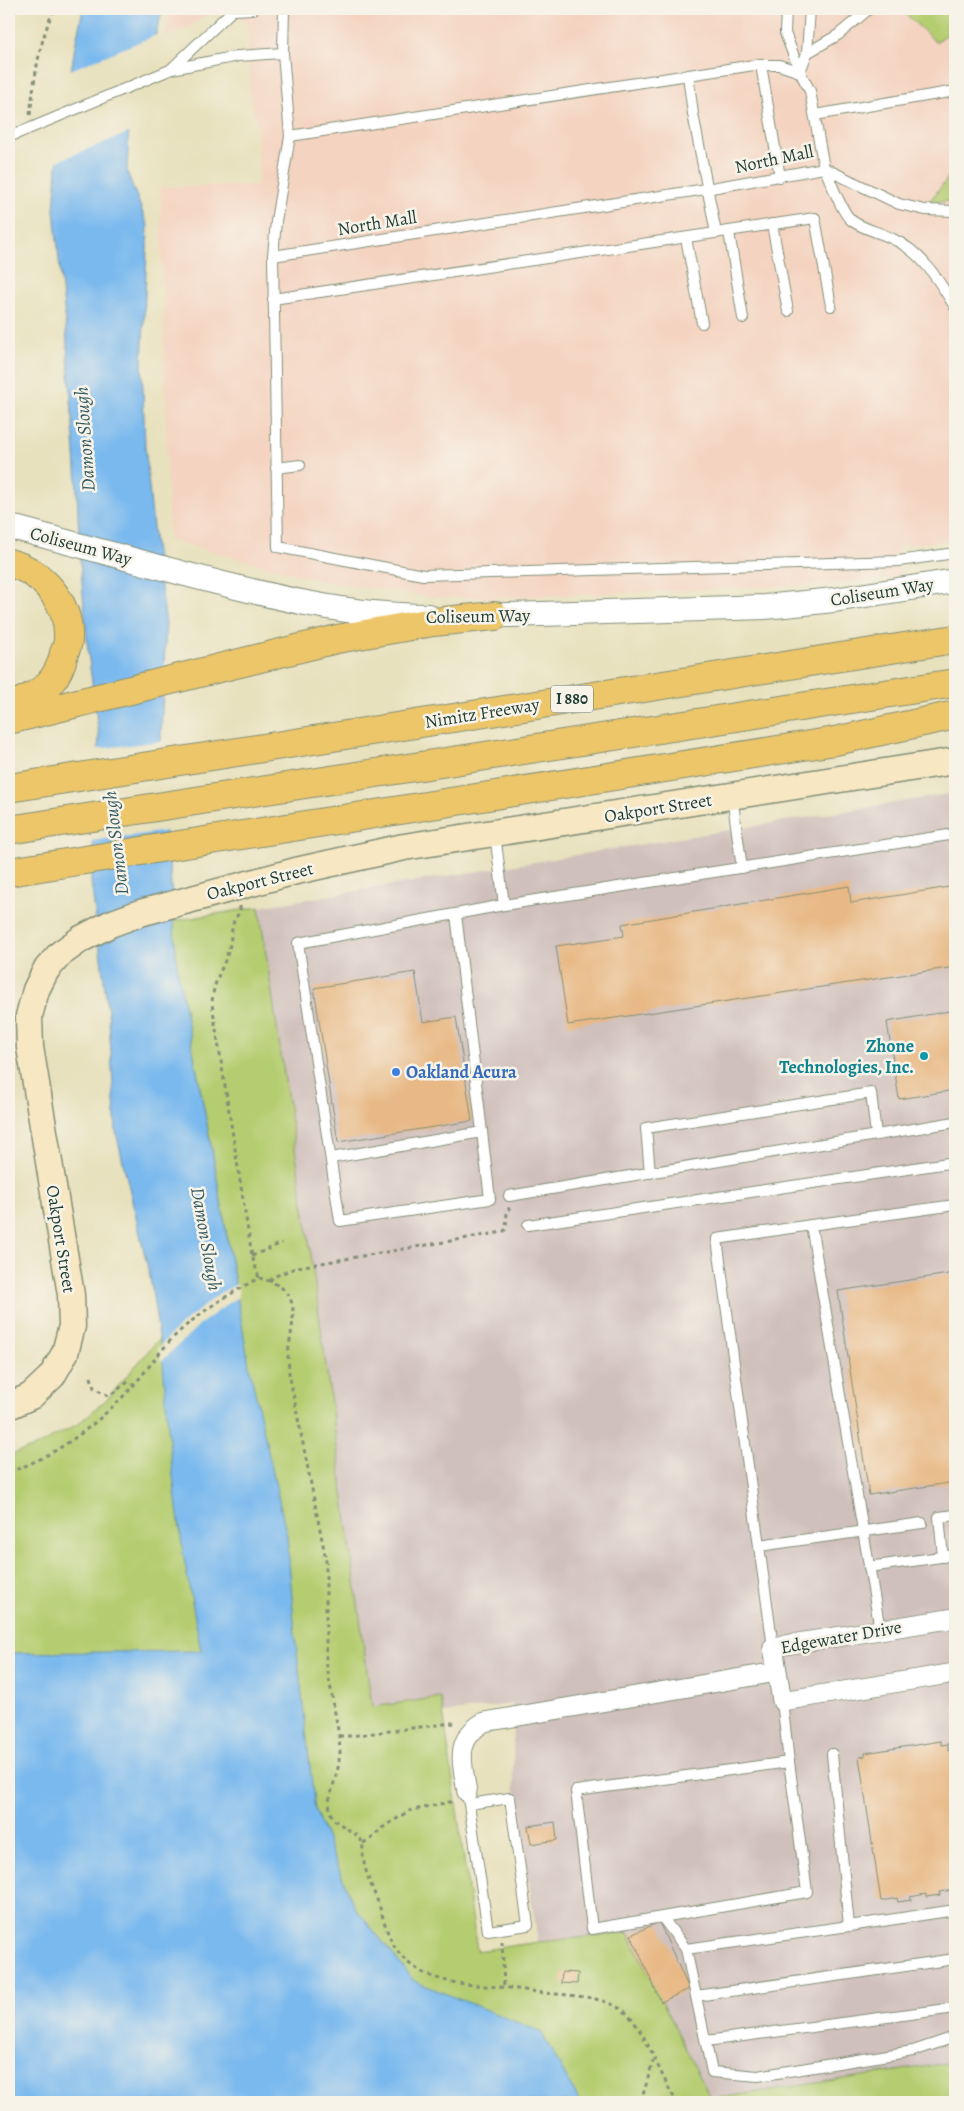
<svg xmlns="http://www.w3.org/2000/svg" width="964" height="2111" font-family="Alegreya,serif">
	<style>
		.built { fill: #f4d3c0 }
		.industrial { fill: #d0c0bc }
		.green { fill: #b5cd71; stroke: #6a8552 }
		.water { fill: #7ab9ee; stroke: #4c7b91 }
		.pier { fill: #e8e1bd }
		.building { fill: #e8b986 }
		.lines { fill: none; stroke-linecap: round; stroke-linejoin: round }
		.service-casing { stroke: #848f78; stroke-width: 12 }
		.minor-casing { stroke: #848f78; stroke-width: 21 }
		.tertiary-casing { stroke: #848f78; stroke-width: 26 }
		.secondary-casing { stroke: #848f78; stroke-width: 29 }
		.motorway-casing { stroke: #848f78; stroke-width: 30 }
		.path { stroke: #848f78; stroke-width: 3; stroke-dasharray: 4 4; stroke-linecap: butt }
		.service { stroke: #fff; stroke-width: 10 }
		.minor { stroke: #fff; stroke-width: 19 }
		.tertiary { stroke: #fff; stroke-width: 24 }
		.secondary { stroke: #f7e8c3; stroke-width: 26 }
		.motorway { stroke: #ecc669; stroke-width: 28 }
		.culture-dot { fill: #0f9aa8; stroke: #f7f3e8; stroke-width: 2 }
		.shop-dot { fill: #3f7fe0; stroke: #f7f3e8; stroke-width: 2 }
		.labels { text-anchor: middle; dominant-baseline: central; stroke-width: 5; stroke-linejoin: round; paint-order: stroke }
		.shield { fill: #f7f3e8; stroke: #60746a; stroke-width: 1 }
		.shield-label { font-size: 16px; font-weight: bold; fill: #1f3d34 }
		.street-label { font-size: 18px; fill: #1f3d34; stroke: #f7f3e8 }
		.culture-label { font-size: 18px; font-weight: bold; fill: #0d838f; stroke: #f7f3e8; text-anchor: end }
		.shop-label { font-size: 18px; font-weight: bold; fill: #366cbe; stroke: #f7f3e8; text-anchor: start }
		.water-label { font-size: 19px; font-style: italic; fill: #365c62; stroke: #f7f3e8 }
	</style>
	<rect width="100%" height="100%" fill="#f7f3e8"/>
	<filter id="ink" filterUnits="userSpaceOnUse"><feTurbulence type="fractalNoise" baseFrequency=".02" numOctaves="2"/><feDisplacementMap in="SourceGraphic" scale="10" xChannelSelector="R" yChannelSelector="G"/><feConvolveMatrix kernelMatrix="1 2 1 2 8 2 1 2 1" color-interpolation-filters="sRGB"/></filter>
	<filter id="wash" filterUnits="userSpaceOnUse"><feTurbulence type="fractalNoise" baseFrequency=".0096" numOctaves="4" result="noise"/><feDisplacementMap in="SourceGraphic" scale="20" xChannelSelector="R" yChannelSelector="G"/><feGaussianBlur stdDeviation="1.12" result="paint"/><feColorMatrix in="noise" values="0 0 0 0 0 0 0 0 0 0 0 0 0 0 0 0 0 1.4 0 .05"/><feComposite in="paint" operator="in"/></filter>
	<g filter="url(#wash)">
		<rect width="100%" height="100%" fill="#e8e1bd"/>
		<g class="built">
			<path d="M172 9H216L183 30 165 37Z"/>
			<path d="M233 9H955V540L898 546 900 577 834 584 495 598 430 597 319 580 169 540 160 187 259 185 258 129 250 93 248 25Z"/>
		</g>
		<path class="industrial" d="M955 793V2062L711 2099 628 1933 538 1942 514 1784 512 1704 356 1725 311 1255 259 907Z"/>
		<g class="green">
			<path d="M900 9H955V29L936 42Z"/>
			<path d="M955 169V201L929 202Z"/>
			<path d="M259 907 311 1255 372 1707 441 1697 477 1951 538 1942 628 1933 711 2099 955 2062V2102H9V1455L35 1447 78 1424 107 1399 176 1319 234 1278 214 1161 177 967 173 921Z"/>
		</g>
		<path class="water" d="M83 9H163L129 126 127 172 148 226 142 366 145 445 154 538 166 624 161 734 162 809 170 871 177 967 214 1161 249 1365 287 1536 295 1634 315 1810 354 1906 414 1981 541 2032 580 2102H9V1653L201 1651 183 1553 170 1453 163 1363 150 1277 116 1132 109 1020 91 881 99 736 88 652 80 560 76 468 66 329 54 210 58 154 75 46Z"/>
		<g class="pier">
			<path d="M159 34 131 132 55 162 68 71Z"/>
			<path d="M163 741 165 809 167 831 91 841 96 749Z"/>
			<path d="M237 1284 239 1296 199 1325 161 1362 158 1348 175 1330 218 1294Z"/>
		</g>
		<g id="blocks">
			<g class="building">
				<path d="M849 886 851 903 955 886V967L568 1025 556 946 624 936 622 924Z"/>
				<path d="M415 972 423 1022 456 1017 472 1121 338 1142 314 988Z"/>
				<path d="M955 1010V1090L899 1099 887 1022Z"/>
				<path d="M955 1273V1482L869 1495 838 1291Z"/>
				<path d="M941 1741V1745L948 1744V1751L952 1750 955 1771V1890L939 1892 940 1895 926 1897V1894L910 1897 911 1900 898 1902 897 1898 881 1901 859 1757 865 1756V1753Z"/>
				<path d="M555 1822 557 1840 531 1844 528 1826Z"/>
				<path d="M659 1922 689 1989 661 2002 631 1935Z"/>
				<path d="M562 1972 578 1973 577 1984 561 1983Z"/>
			</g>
		</g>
	</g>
	<g filter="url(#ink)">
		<use href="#blocks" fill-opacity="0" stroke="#848f78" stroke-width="1"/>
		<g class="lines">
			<g class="service-casing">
				<g id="service">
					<path d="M284 9 283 53 290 136 276 221 273 256 278 547 423 575 899 561 955 553"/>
					<path d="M786 9 785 33 800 72"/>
					<path d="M233 10 254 9"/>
					<path d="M9 12 10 9"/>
					<path d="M807 53 838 35 869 9"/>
					<path d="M761 65 780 177"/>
					<path d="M172 68 234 9"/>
					<path d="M800 72 807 53 810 9"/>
					<path d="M688 75 693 114 716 233"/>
					<path d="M815 115 955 91"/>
					<path d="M9 137 172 69 238 56 283 53"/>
					<path d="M824 168C832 182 840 210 851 220 862 229 880 232 893 239 922 252 939 281 955 307"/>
					<path d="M824 168 899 204 925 210 955 211"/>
					<path d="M772 224 788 311"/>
					<path d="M729 232 743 318"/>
					<path d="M686 238 702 323"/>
					<path d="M273 256 706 189 824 168 810 91 800 72 779 65H754L290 136"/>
					<path d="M273 299 815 218 831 306"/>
					<path d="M276 468 300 465"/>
					<path d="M732 796 742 868"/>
					<path d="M495 834 504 905"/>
					<path d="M456 914 490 1199 340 1221 298 943 504 905 955 834"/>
					<path d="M331 1158 482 1132"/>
					<path d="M650 1173 646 1128 871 1093 876 1135"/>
					<path d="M509 1196 955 1122"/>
					<path d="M528 1225 955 1162"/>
					<path d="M759 1546 717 1239 811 1225"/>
					<path d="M943 1557 939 1517 955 1515"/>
					<path d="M869 1567 955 1555"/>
					<path d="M880 1630 811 1225 955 1205"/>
					<path d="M773 1647 759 1546 922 1523"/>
					<path d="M832 1754 849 1926 955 1910"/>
					<path d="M467 1792 469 1804 488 1931 528 1925 510 1798 469 1804"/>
					<path d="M662 1917 807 1892 789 1762"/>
					<path d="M849 1926 686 1949 712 2072 758 2076 913 2051 955 2037"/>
					<path d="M686 1949 662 1917 592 1929 576 1791 789 1762 782 1701"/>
					<path d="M696 1996 955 1959"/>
					<path d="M706 2041 955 2008"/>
				</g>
			</g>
			<g class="minor-casing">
				<g id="minor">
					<path d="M955 1618 773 1647 782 1701 955 1673"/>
					<path d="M467 1792C462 1762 454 1740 484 1722L777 1672"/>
				</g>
			</g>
			<g class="tertiary-casing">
				<g id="tertiary">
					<path d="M9 528 19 529C75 544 130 559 185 574 265 595 345 616 428 616"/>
					<path d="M477 616 765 607 834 600 955 581"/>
				</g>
			</g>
			<g class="secondary-casing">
				<path id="secondary" d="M9 1406 31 1396 52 1376 65 1353 72 1326 71 1295 30 1047 29 1016 36 990 46 970 60 954 81 939 110 924 140 913 296 871 404 847 955 761"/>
			</g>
			<g class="motorway-casing">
				<g id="motorway">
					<path d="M9 563C42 571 70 603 68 639 68 643 66 649 64 653 62 664 56 676 49 684 38 695 23 701 9 707"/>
					<path d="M9 720 337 639 433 622 495 616"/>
					<path d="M9 788 955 639"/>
					<path d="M9 830 955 683"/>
					<path d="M9 872 835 741 955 715"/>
				</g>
			</g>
			<g class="path">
				<path d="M30 115C35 76 38 45 54 9"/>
				<path d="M240 906C241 913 235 917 233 924 231 933 231 943 228 952 222 972 213 980 212 1004L252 1256 259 1278"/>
				<path d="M252 1256 282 1243"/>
				<path d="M270 1281 273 1277 298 1267 503 1232 506 1229 507 1210 510 1208"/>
				<path d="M91 1377 94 1388 109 1396 128 1382 134 1384"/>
				<path d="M9 1472C57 1456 99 1423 133 1386 149 1368 162 1347 180 1331 204 1309 231 1293 259 1278 306 1289 292 1320 288 1354 288 1360 289 1367 289 1373L326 1560V1661L339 1736 340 1752 338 1768 329 1801 330 1812 334 1820 358 1836 363 1843C361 1869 372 1884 380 1908 384 1920 387 1933 393 1944 415 1983 460 1984 499 1987 518 1988 537 1993 556 1994 578 1996 601 1997 621 2009 643 2022 661 2079 677 2102"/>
				<path d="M339 1736H350L453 1723 458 1724"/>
				<path d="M363 1843 371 1839 382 1828 409 1811 454 1801"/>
				<path d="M502 1941 504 1987"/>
				<path d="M641 2102 653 2061"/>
			</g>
			<use href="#service" class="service"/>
			<use href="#minor" class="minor"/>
			<use href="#tertiary" class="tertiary"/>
			<use href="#secondary" class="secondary"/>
			<use href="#motorway" class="motorway"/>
		</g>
	</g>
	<circle class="culture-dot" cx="924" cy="1056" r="5"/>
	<circle class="shop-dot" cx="396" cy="1072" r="5"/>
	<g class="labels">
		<rect class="shield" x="551" y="685.5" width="42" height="27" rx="4"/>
		<g class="shield-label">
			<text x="572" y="699">I 880</text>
		</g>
		<g class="street-label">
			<text transform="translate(774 159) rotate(-12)">North Mall</text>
			<text transform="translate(377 223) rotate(-9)">North Mall</text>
			<text transform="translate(81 546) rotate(15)">Coliseum Way</text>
			<text transform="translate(882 592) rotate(-9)">Coliseum Way</text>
			<text transform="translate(478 616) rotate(-1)">Coliseum Way</text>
			<text transform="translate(482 713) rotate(-9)">Nimitz Freeway</text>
			<text transform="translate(658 808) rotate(-9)">Oakport Street</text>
			<text transform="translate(260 881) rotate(-14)">Oakport Street</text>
			<text transform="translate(61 1239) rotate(81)">Oakport Street</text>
			<text transform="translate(841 1637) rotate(-10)">Edgewater Drive</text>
		</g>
		<g class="culture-label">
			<text x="914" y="1046">Zhone<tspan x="914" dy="21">Technologies, Inc.</tspan></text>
		</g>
		<g class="shop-label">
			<text x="406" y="1072">Oakland Acura</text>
		</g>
		<g class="water-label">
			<text transform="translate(85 439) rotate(-94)">Damon Slough</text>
			<text transform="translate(116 843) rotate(-97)">Damon Slough</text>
			<text transform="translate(206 1239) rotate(80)">Damon Slough</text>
		</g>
	</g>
	<rect width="964" height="2111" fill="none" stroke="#f7f3e8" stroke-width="30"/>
</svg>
